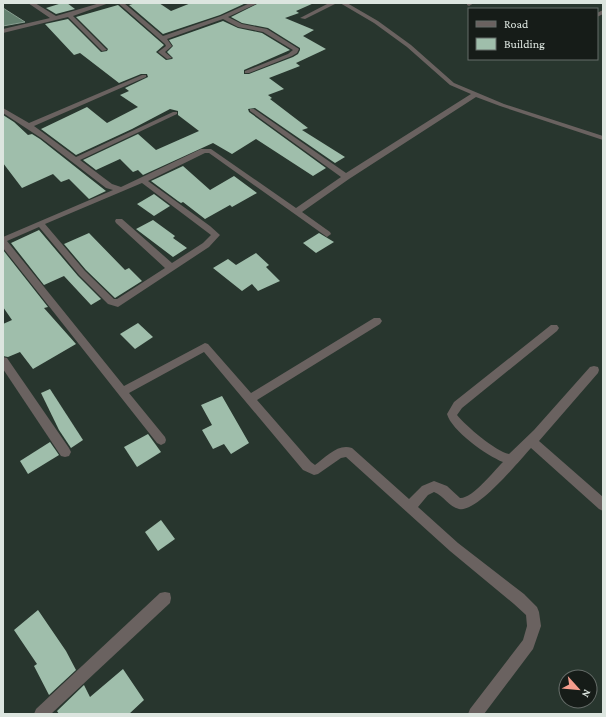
<svg xmlns="http://www.w3.org/2000/svg" width="606" height="717" font-family="'Crimson Pro',serif">
	<style>
		.water { fill: #648170; stroke: #889f91 }
		.building { fill: #9fbeab }
		.lines { fill: none; stroke-linecap: round; stroke-linejoin: round }
		.minor { fill: #6a6260; fill-rule: evenodd }
	</style>
	<rect width="100%" height="100%" fill="#28362e"/>
	<path class="water" d="M3 8 25 22 3 26Z"/>
	<g class="building">
		<path d="M62 3H67L75 9 56 14 46 8Z"/>
		<path d="M136 3H159L171 11 191 3H246L220 15 163 34 129 5Z"/>
		<path d="M259 3H314L296 11 299 13 285 18 314 30 303 36 326 49 296 63 300 66 269 78 284 89 268 95 272 98 270 99 308 128 302 130 345 157 335 163 255 108 248 109 249 112 326 168 313 176 256 139 232 154 213 143 143 175 138 170 133 172 120 159 96 170 83 160 138 134 156 150 199 131 178 115V111L170 109 132 129 76 155 41 129 87 107 107 123 138 107 120 95 129 91 125 88 148 77 147 74H141L119 83 80 53 74 55 45 24 68 19 101 52 107 51 108 49 76 17 118 5 164 45 156 52 166 60 172 59 173 58 167 52 173 46 169 40 223 21 238 28 262 33 290 50 244 70V74H249L293 57 298 54 300 50V48L268 28 242 23 231 17Z"/>
		<path d="M3 115 14 122 28 135 32 134 40 139 106 191 89 199 69 179 61 182 53 174 22 188 3 163Z"/>
		<path d="M183 166 210 190 234 176 257 193 232 207 230 205 205 219 183 202 181 203 178 201 151 181Z"/>
		<path d="M154 194 170 206 154 216 137 204Z"/>
		<path d="M153 220 175 236 173 238 187 248 173 257 136 229Z"/>
		<path d="M39 230 78 276 101 299 91 305 64 276 44 285 11 243Z"/>
		<path d="M89 233 125 270 129 268 142 281 115 298 86 270 64 244Z"/>
		<path d="M319 233 334 242 316 253 303 243Z"/>
		<path d="M3 250 48 307 44 308 76 344 33 369 20 352 8 357 3 356V324L12 320 3 307Z"/>
		<path d="M256 253 269 265 266 267 280 281 258 291 252 284 242 291 213 268 228 259 236 265Z"/>
		<path d="M138 323 153 337 135 349 120 334Z"/>
		<path d="M50 389 83 440 71 448 59 430 41 393Z"/>
		<path d="M222 396 249 443 231 454 224 444 213 449 202 430 212 425 201 405Z"/>
		<path d="M148 434 161 452 137 467 124 447Z"/>
		<path d="M50 442 59 455 28 474 20 461Z"/>
		<path d="M161 520 175 539 158 551 145 532Z"/>
		<path d="M38 610 66 651 76 670 49 695 34 666 37 664 14 630Z"/>
		<path d="M123 669 144 700 129 714H59L57 711 84 685 90 697Z"/>
	</g>
	<g class="lines">
		<g class="minor">
			<path d="M28 3H35L56 16 100 3H109L73 16 107 50 102 51 68 17 3 33V29L50 18Z"/>
			<path d="M118 3H124L163 36 221 16 250 3H258L228 17 242 24 267 29 299 49 297 53 292 56 249 73H245V71L288 54 293 50 263 32 238 27 223 19 167 39 172 46 165 52 172 58 167 59 158 52 166 46 165 44Z"/>
			<path d="M329 3H337L305 19 300 18Z"/>
			<path d="M340 3H347L378 21 411 45 454 83 504 104 603 136V140L500 106 476 97 349 179 302 212 330 232 331 234 327 237 209 153H205L148 181 210 226 220 235 209 247 118 307 108 304 79 275 39 227 7 241 124 386 205 343 208 344 251 393 374 318H380L382 321 380 324 257 400 311 462 315 465C326 457 338 443 352 448L409 499 422 486 434 481 447 486 460 498C472 499 494 471 503 462 487 456 451 430 447 414L454 402 551 325H557L559 328 557 331 462 408 457 415C466 426 495 451 509 454L534 430 590 367 594 366 598 367 599 370 598 373 539 441 603 497V511L599 509 531 448C519 461 477 513 459 509 449 507 444 496 434 492L428 495 418 507 458 543 524 594 537 607 539 612 541 626 533 649 484 714H468L470 709 523 640 527 626 526 615 514 604 450 551 346 457 341 458 318 474 314 475 303 470 204 352 129 393 165 437 166 440 165 443 161 445 157 443 3 248V237L113 190 106 188 41 138 3 113V108L29 123 142 75H146V77L34 126 76 157 173 112H177V114L80 160 112 184 121 187 201 149H211L296 208 341 177 250 111V109H254L346 173 471 94 450 85 407 47 374 23ZM142 183 211 235 203 243 172 263 122 219H116L115 221 116 223 165 268 117 299H114L85 271 45 224Z"/>
			<path d="M467 3H474L469 6 467 5Z"/>
			<path d="M603 10V14L597 17V13Z"/>
			<path d="M3 357 7 358 69 448 71 452 69 456 65 457 61 456 3 369Z"/>
			<path d="M165 592 170 593 171 598 170 603 51 714H34L36 709 160 593Z"/>
		</g>
	</g>
	<rect width="606" height="717" fill="none" stroke="#dce5df" stroke-width="8"/>
	<rect x="468" y="8" width="130" height="52" fill="#161c18" stroke="#656c68"/>
	<rect x="476" y="21" width="20" height="6" fill="#6a6260" stroke="#656c68"/>
	<text x="504" y="28" font-size="12" fill="#dce5df">Road</text>
	<rect x="476" y="38" width="20" height="12" fill="#9fbeab" stroke="#656c68"/>
	<text x="504" y="48" font-size="12" fill="#dce5df">Building</text>
	<g transform="translate(578 689) rotate(117)"><circle r="19" fill="#161c18" stroke="#656c68"/>
	<path d="M0-3L7 15L0 10L-7 15Z" fill="#f59d8d"/>
	<text y="-6" font-size="11" font-weight="bold" text-anchor="middle" fill="#dce5df">N</text>
	</g>
</svg>
